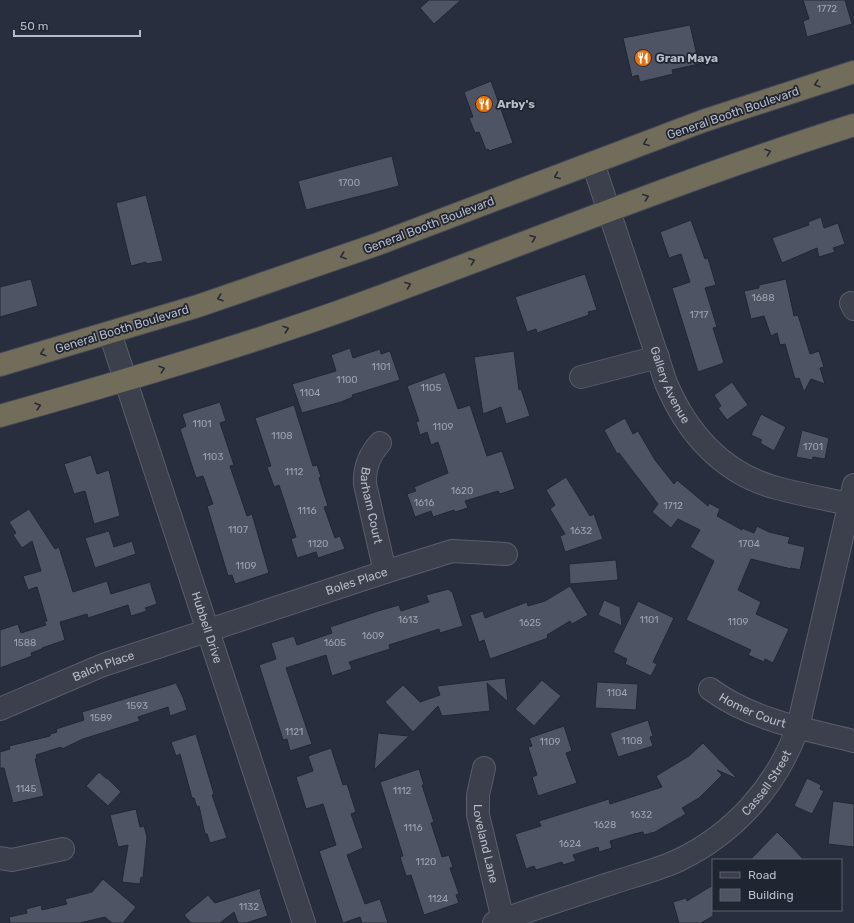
<svg xmlns="http://www.w3.org/2000/svg" width="854" height="923" font-family="Rubik,sans-serif">
	<style>
		.building { fill: #4f5465; stroke: #232734 }
		.lines { fill: none; stroke-linecap: round; stroke-linejoin: round }
		.minor-casing { stroke: #5a5e6b; stroke-width: 24 }
		.highway-casing { stroke: #474b58; stroke-width: 24 }
		.minor { stroke: #3c404d; stroke-width: 22 }
		.highway { stroke: #726c5a; stroke-width: 22 }
		.oneway { stroke: #282c36 }
		.labels { text-anchor: middle; dominant-baseline: central; stroke-width: 3.5; stroke-linejoin: round; paint-order: stroke }
		.number-label { font-size: 10px; fill: #9ea2af }
		.poi-label { font-size: 12px; font-weight: bold; fill: #b8bcc8; stroke: #202532; text-anchor: start }
		.street-label { font-size: 12px; fill: #b8bcc8; stroke: #202532 }
	</style>
	<rect width="100%" height="100%" fill="#282e3d"/>
	<g class="building">
		<path d="M429 0H461L434 24 420 8Z"/>
		<path d="M803 0H845L852 24 807 37 803 21 809 19Z"/>
		<path d="M690 25 699 64 672 70 673 74 640 82 638 75 632 77 623 38Z"/>
		<path d="M491 81 513 143 489 151 488 149 486 150 479 132 475 133 469 118 473 117 464 92Z"/>
		<path d="M392 156 399 186 306 210 298 181Z"/>
		<path d="M146 195 163 261 146 264V262L131 266 116 203Z"/>
		<path d="M821 217 824 228 838 223 845 244 833 248 835 252 819 257 817 248 782 263 772 238 809 225 808 222Z"/>
		<path d="M691 220 705 259 708 258 716 285 705 288 717 327 713 328 724 363 698 372 672 288 690 282 681 254 669 258 660 232Z"/>
		<path d="M585 274 597 310 588 312 589 315 537 333 536 329 527 332 515 297Z"/>
		<path d="M31 279 38 306 0 317V287Z"/>
		<path d="M786 279 794 316 798 315 810 354 819 351 824 367 820 368 825 384 811 379 804 392 799 378 795 379 785 344 780 345 777 333 771 336 764 316 751 319 744 291 759 288V285Z"/>
		<path d="M350 348 353 358 380 349 381 354 390 351 400 380 352 395 353 397 341 402 302 413 292 384 336 371 331 355Z"/>
		<path d="M514 351 519 390 521 389 530 416 506 424 501 407 483 414 474 357Z"/>
		<path d="M445 372 458 409 470 405 487 456 502 451 515 489 500 494 498 491 465 501 468 508 455 512 454 510 433 517 431 511 415 517 407 494 416 491 414 487 448 473 438 442 431 445 427 432 420 435 416 422 419 421 407 386Z"/>
		<path d="M732 382 748 405 727 420 718 408 721 406 714 395Z"/>
		<path d="M220 402 226 421 220 423 234 465 230 466 247 516 252 514 269 573 235 584 232 575 228 576 207 506 213 504 203 476 196 478 180 429 186 426 182 414Z"/>
		<path d="M294 405 313 466 317 465 321 477 319 478 328 506 324 507 335 538 340 536 345 549 318 558 316 552 297 558 291 539 296 537 279 485 274 487 267 467 271 466 255 418Z"/>
		<path d="M761 414 786 427 774 451 760 443 762 440 751 435Z"/>
		<path d="M625 418 633 434 638 431 655 460 674 484 677 480 708 506 709 503 720 509 717 516 742 530V528L754 533 757 526 769 532 790 537 788 543 805 547 800 570 791 568V569L751 559 738 590 761 602 756 614 789 629 773 663 765 659 764 662 748 655 751 650 686 620 714 561 690 547 700 530 678 519 671 528 652 512 658 504 619 453 617 454 604 430Z"/>
		<path d="M802 430 829 438 825 459 813 457 812 460 796 457Z"/>
		<path d="M91 455 97 474 109 470 120 516 94 524 85 491 74 494 64 464Z"/>
		<path d="M566 477 590 516 594 514 603 539 565 552 560 536 565 534 550 509 555 505 546 490Z"/>
		<path d="M29 509 55 549 59 547 73 592 107 581 111 594 150 582 157 604 145 608 147 611 131 616 128 605 88 618 87 614 60 622 65 640 42 648V649L31 653 32 656 0 668V630L18 624 21 633 46 625 44 621H47L37 587 28 590 23 576 41 571 32 541 22 548 13 535 16 533 9 522Z"/>
		<path d="M109 531 114 547 132 541 136 554 95 568 85 538Z"/>
		<path d="M616 560 618 580 570 584 569 564Z"/>
		<path d="M570 586 588 615 572 624 570 621 547 635 548 638 490 659 484 640 479 642 470 615 483 611 485 618 527 602 528 606 545 601Z"/>
		<path d="M449 589 450 591H452L463 626 440 633 439 629 389 645 390 649 349 662 352 669 332 676 326 655 286 668 312 744 290 751 287 739 283 740 259 665 276 659 271 643 294 636 297 645 332 633 330 627 378 611 399 605 401 611 429 602 426 595Z"/>
		<path d="M604 600 620 607 622 626 598 615Z"/>
		<path d="M638 601 674 618 653 662 657 664 651 676 625 664 627 659 613 652Z"/>
		<path d="M505 678 508 702 487 683 490 711 442 716 438 706 413 732 385 702 403 685 420 702 440 695 437 686Z"/>
		<path d="M542 680 561 696 534 726 515 709Z"/>
		<path d="M597 682 638 684 636 710 595 708Z"/>
		<path d="M176 683 183 697 187 710 170 716 168 707 138 717 140 721 83 739 62 749 61 747 36 755 37 759H35L44 796 13 803 4 768H0V752L10 749 9 746 50 736V734L57 732 56 729 84 720 82 712Z"/>
		<path d="M648 720 653 736 650 737 653 746 618 757 610 733Z"/>
		<path d="M564 726 572 751 566 753 577 783 538 796 532 777 537 775 528 747 532 746 529 738Z"/>
		<path d="M378 733 409 736 374 770Z"/>
		<path d="M196 734 214 794 212 795 227 838 210 843 207 834H205L199 806 197 807 194 798H192L180 754 176 756 171 742Z"/>
		<path d="M703 743 736 777 735 778 717 770 722 775 699 798 682 808 686 814 655 832 644 835 643 832 634 834 610 841 612 848 599 852 598 847 573 855 576 861 563 865 562 862 536 870 534 866 526 869 515 834 541 826 539 821 609 799 610 804 662 787 656 776 689 756Z"/>
		<path d="M331 748 343 785 347 784 356 812 351 814 363 848 347 855 365 904 380 899 388 923H362L360 917 343 923 319 851 336 845 323 804 306 809 296 777 313 771 308 756Z"/>
		<path d="M419 769 424 785H422L434 822 431 823 442 857 449 855 453 867 450 868 459 894 456 895 459 903 424 915 411 875 406 876 400 857 403 856 380 782Z"/>
		<path d="M99 772 107 779V778L121 792 108 806 86 786Z"/>
		<path d="M807 778 821 785 820 789 824 791 812 814 794 806Z"/>
		<path d="M833 801 854 804V847L828 844Z"/>
		<path d="M136 809 140 827 144 826 147 837 143 878 141 877 140 884 122 882 128 845 118 847 110 815Z"/>
		<path d="M777 832 792 847 804 860H750Z"/>
		<path d="M103 879 136 907 123 923H112L105 917 80 923H10L9 917 27 913 26 909 41 905 42 910 67 904 65 899 92 892Z"/>
		<path d="M713 885V916L701 923H679L673 902 686 898 687 901Z"/>
		<path d="M261 888 260 892 268 916 246 923H238L234 912 220 923H191L184 915 208 895 215 903Z"/>
	</g>
	<g class="lines">
		<g class="minor-casing">
			<g id="minor">
				<path id="s1" d="M593 163 666 383C687 433 723 474 777 488 802 495 828 499 854 505"/>
				<path d="M851 303 854 309"/>
				<path id="s2" d="M110 333 304 923"/>
				<path d="M581 377 658 357"/>
				<path id="s3" d="M380 443C369 455 364 468 365 484L385 572"/>
				<path id="s4" d="M710 689C752 720 804 729 854 741"/>
				<path id="s5" d="M0 709 103 665 385 572 452 551 506 554"/>
				<path id="s6" d="M484 768 478 795V815L503 920"/>
				<path d="M0 858 12 860 63 849"/>
				<path id="s7" d="M494 923C533 909 572 896 612 883 633 876 657 870 677 861 734 834 777 786 798 727L854 485"/>
			</g>
		</g>
		<g class="highway-casing">
			<g id="highway">
				<path d="M0 365 198 306 378 244 703 121 854 72"/>
				<path d="M0 416C113 384 227 351 338 312 510 250 679 180 854 125"/>
			</g>
		</g>
		<use href="#minor" class="minor"/>
		<use href="#highway" class="highway"/>
	</g>
	<defs><path id="oneway-chevron" d="M-2-3.5L2.5 0L-2 3.5" fill="none" stroke-width="1.6" stroke-linecap="round" stroke-linejoin="round"/></defs>
	<g class="oneway">
		<use href="#oneway-chevron" transform="translate(817 84) rotate(162)"/>
		<use href="#oneway-chevron" transform="translate(646 143) rotate(159)"/>
		<use href="#oneway-chevron" transform="translate(768 152) rotate(-19)"/>
		<use href="#oneway-chevron" transform="translate(557 176) rotate(159)"/>
		<use href="#oneway-chevron" transform="translate(646 197) rotate(-20)"/>
		<use href="#oneway-chevron" transform="translate(533 238) rotate(-21)"/>
		<use href="#oneway-chevron" transform="translate(343 256) rotate(161)"/>
		<use href="#oneway-chevron" transform="translate(472 261) rotate(-20)"/>
		<use href="#oneway-chevron" transform="translate(408 285) rotate(-21)"/>
		<use href="#oneway-chevron" transform="translate(220 298) rotate(161)"/>
		<use href="#oneway-chevron" transform="translate(286 329) rotate(-18)"/>
		<use href="#oneway-chevron" transform="translate(43 353) rotate(163)"/>
		<use href="#oneway-chevron" transform="translate(162 369) rotate(-18)"/>
		<use href="#oneway-chevron" transform="translate(38 406) rotate(-16)"/>
	</g>
	<defs>
		<g id="restaurant-disc" transform="scale(0.9)"><circle r="9.5" fill="#e8710a" stroke="#202532"/><path d="M-5-6h1v4h1v-4h1v4h1v-4h1v5L-1.5 .5V6h-2V.5L-5-1ZM5-6V6H3V1.5H1.5Q1.5-4 5-6Z" fill="#fff"/></g>
	</defs>
	<g fill-rule="evenodd">
		<use href="#restaurant-disc" x="643" y="58"/>
		<use href="#restaurant-disc" x="484" y="104"/>
	</g>
	<g class="labels">
		<g class="number-label">
			<text x="827" y="9">1772</text>
			<text x="349" y="183">1700</text>
			<text x="763" y="298">1688</text>
			<text x="699" y="315">1717</text>
			<text x="381" y="367">1101</text>
			<text x="347" y="380">1100</text>
			<text x="431" y="388">1105</text>
			<text x="310" y="393">1104</text>
			<text x="202" y="424">1101</text>
			<text x="443" y="427">1109</text>
			<text x="282" y="436">1108</text>
			<text x="813" y="447">1701</text>
			<text x="213" y="457">1103</text>
			<text x="294" y="472">1112</text>
			<text x="462" y="491">1620</text>
			<text x="424" y="503">1616</text>
			<text x="673" y="506">1712</text>
			<text x="307" y="511">1116</text>
			<text x="238" y="530">1107</text>
			<text x="581" y="531">1632</text>
			<text x="318" y="544">1120</text>
			<text x="749" y="544">1704</text>
			<text x="246" y="566">1109</text>
			<text x="408" y="620">1613</text>
			<text x="649" y="620">1101</text>
			<text x="738" y="622">1109</text>
			<text x="530" y="623">1625</text>
			<text x="373" y="636">1609</text>
			<text x="25" y="643">1588</text>
			<text x="335" y="643">1605</text>
			<text x="617" y="693">1104</text>
			<text x="137" y="706">1593</text>
			<text x="101" y="718">1589</text>
			<text x="294" y="732">1121</text>
			<text x="632" y="741">1108</text>
			<text x="550" y="742">1109</text>
			<text x="26" y="789">1145</text>
			<text x="402" y="791">1112</text>
			<text x="641" y="815">1632</text>
			<text x="605" y="825">1628</text>
			<text x="413" y="828">1116</text>
			<text x="570" y="844">1624</text>
			<text x="426" y="862">1120</text>
			<text x="438" y="899">1124</text>
			<text x="249" y="907">1132</text>
		</g>
		<g class="poi-label">
			<text x="656" y="58">Gran Maya</text>
			<text x="497" y="104">Arby's</text>
		</g>
		<g class="street-label">
			<text transform="translate(733 113) rotate(-19)">General Booth Boulevard</text>
			<text transform="translate(429 225) rotate(-21)">General Booth Boulevard</text>
			<text transform="translate(122 329) rotate(-17)">General Booth Boulevard</text>
			<text stroke="none"><textPath href="#s1" startOffset="235">Gallery Avenue</textPath></text>
			<text stroke="none"><textPath href="#s3" startOffset="67">Barham Court</textPath></text>
			<text stroke="none"><textPath href="#s5" startOffset="379">Boles Place</textPath></text>
			<text stroke="none"><textPath href="#s2" startOffset="310">Hubbell Drive</textPath></text>
			<text stroke="none"><textPath href="#s5" startOffset="112">Balch Place</textPath></text>
			<text stroke="none"><textPath href="#s4" startOffset="48">Homer Court</textPath></text>
			<text stroke="none"><textPath href="#s7" startOffset="314">Cassell Street</textPath></text>
			<text stroke="none"><textPath href="#s6" startOffset="77">Loveland Lane</textPath></text>
		</g>
	</g>
	<rect x="712" y="859" width="130" height="52" fill="#202532" stroke="#5d616e"/>
	<rect x="720" y="872" width="20" height="6" fill="#3c404d" stroke="#5d616e"/>
	<text x="748" y="879" font-size="12" fill="#b8bcc8">Road</text>
	<rect x="720" y="889" width="20" height="12" fill="#4f5465" stroke="#5d616e"/>
	<text x="748" y="899" font-size="12" fill="#b8bcc8">Building</text>
	<path d="M14 30v6h126v-6" fill="none" stroke="#b8bcc8" stroke-width="2"/>
	<text x="20" y="30" font-size="12" fill="#b8bcc8" stroke="#202532" stroke-width="3" paint-order="stroke">50 m</text>
</svg>
